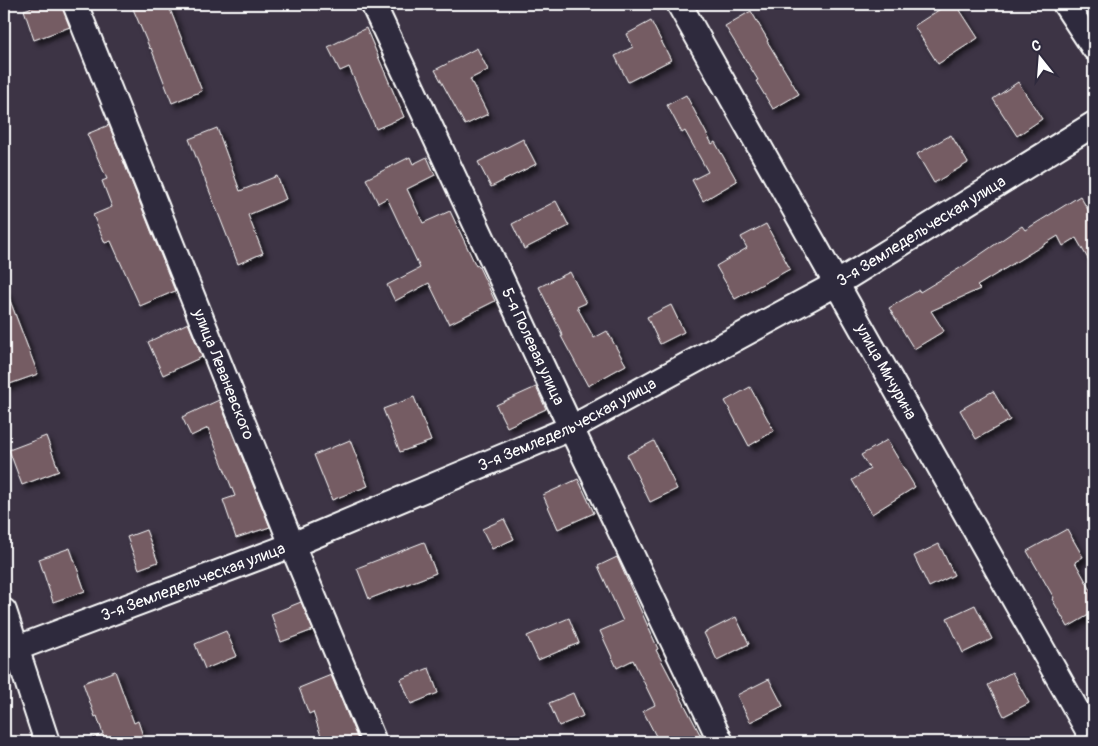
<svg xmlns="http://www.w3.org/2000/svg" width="1098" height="746" font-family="Pangolin,sans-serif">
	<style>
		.building { fill: #745c64; stroke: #fff; filter: url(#shadow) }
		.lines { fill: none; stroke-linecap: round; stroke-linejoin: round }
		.street-casing { stroke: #fff; stroke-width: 28 }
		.street { stroke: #2f2a3d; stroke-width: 24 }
		.labels { text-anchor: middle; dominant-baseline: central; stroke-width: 4; stroke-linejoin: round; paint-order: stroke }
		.street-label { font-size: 16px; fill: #fff; stroke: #2f2a3d }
	</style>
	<defs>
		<filter id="shadow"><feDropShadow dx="4.5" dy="4.5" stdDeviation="2.5" flood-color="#0009"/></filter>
	</defs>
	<rect width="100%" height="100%" fill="#3d3445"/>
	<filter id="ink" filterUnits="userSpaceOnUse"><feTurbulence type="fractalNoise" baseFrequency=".02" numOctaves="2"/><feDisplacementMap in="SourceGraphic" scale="10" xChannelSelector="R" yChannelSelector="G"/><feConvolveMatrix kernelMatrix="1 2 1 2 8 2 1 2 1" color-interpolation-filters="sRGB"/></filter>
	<g filter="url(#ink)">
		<g class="building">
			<path d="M42 4H62L70 27 34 40 24 10Z"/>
			<path d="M131 4H168L202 91 172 103 151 48 150 49Z"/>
			<path d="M948 4H956L978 38 938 64 914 26Z"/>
			<path d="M751 11 768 40 767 41 799 94 773 109 756 81 758 80 725 26Z"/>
			<path d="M651 21 671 60 628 82 615 56 633 47 627 34Z"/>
			<path d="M366 28 404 117 376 129 349 67 340 71 328 47Z"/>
			<path d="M477 48 488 70 470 79 488 114 465 125 435 70Z"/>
			<path d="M1018 82 1042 119 1017 136 993 99Z"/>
			<path d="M686 95 712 144 715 142 737 181 703 201 692 180 708 172 685 131 682 133 667 105Z"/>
			<path d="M109 125 175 291 140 306 111 241 105 243 93 215 112 207 102 181 107 179 87 134Z"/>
			<path d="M217 128 240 191 277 176 286 199 248 215 263 253 238 264 189 139Z"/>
			<path d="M951 135 968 163 934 183 917 154Z"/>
			<path d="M523 139 536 164 491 187 478 162Z"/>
			<path d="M410 157 413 164 427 157 435 175 407 189 423 223 450 211 476 266 478 265 495 301 449 324 429 283 395 301 387 285 420 268 387 198 378 203 366 179Z"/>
			<path d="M1080 196 1094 220V269L1076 238 1063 246 1058 236 977 286 980 289 931 311 944 331 914 349 889 308 919 290 920 292 965 265 1022 226 1025 230Z"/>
			<path d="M556 201 569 226 524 249 512 224Z"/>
			<path d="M766 224 790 269 735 299 716 266 747 248 741 237Z"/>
			<path d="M570 272 586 303 577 307 594 338 607 331 626 365 588 386 561 336H563L539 287Z"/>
			<path d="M6 290 38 374 4 386V291Z"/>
			<path d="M671 305 684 332 660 344 647 317Z"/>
			<path d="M188 323 202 357 163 375 148 342Z"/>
			<path d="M536 387 546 409 507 427 496 405Z"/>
			<path d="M750 387 774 431 749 446 725 401Z"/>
			<path d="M993 391 1010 420 976 439 960 410Z"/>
			<path d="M414 397 431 441 400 452 383 409Z"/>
			<path d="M219 400 270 527 236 538 223 500 235 496 208 428 191 436 182 417Z"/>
			<path d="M46 436 59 471 22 485 9 450Z"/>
			<path d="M350 440 368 486 332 500 314 455Z"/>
			<path d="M887 440 915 487 872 514 852 480 870 469 861 455Z"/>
			<path d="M654 441 677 489 650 502 627 455Z"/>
			<path d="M578 479 594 513 558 529 543 495Z"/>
			<path d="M504 519 514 539 492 549 482 529Z"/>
			<path d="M1067 529 1083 557 1075 562 1094 596V612L1068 627 1052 599 1054 598 1027 551Z"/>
			<path d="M146 530 158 562 139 569 127 537Z"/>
			<path d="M424 542 436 573 369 599 357 568Z"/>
			<path d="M939 544 954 575 929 587 914 556Z"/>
			<path d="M70 548 85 591 53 602 39 559Z"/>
			<path d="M617 557 658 649 656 650 704 742H659L643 711 655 705 633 660 617 668 600 631 623 621 598 566Z"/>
			<path d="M301 602 313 630 281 642 271 614Z"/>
			<path d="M975 605 992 639 963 653 947 618Z"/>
			<path d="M736 617 749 644 717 660 704 633Z"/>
			<path d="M569 618 579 643 538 660 527 636Z"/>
			<path d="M226 631 237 656 205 669 195 644Z"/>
			<path d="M429 668 438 693 411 704 401 679Z"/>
			<path d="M115 671 134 723 138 721 145 742H86V740L103 734 97 716 95 717 83 683Z"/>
			<path d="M1012 672 1029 703 1004 716 988 685Z"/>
			<path d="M331 675 356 735 359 742H323L313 712 309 714 299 688Z"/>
			<path d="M769 679 783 706 750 722 737 695Z"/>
			<path d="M573 693 583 716 559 726 549 703Z"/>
		</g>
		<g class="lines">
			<g class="street-casing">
				<g id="street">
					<path id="s1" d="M75 4 292 545 374 742"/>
					<path id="s2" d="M373 4 571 428 721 742"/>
					<path id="s3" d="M679 4 1094 741"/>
					<path d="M1065 4 1094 48"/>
					<path d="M4 611 47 742"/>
					<path id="s4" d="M4 653 292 545 571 428 836 284 1094 124"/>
				</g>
			</g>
			<use href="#street" class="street"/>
		</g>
	</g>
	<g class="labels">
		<g class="street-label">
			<text stroke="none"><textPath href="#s4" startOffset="1012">3-я Земледельческая улица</textPath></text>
			<text stroke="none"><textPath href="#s2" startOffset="378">5-я Полевая улица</textPath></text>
			<text stroke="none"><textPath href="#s3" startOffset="422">улица Мичурина</textPath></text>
			<text stroke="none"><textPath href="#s1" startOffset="399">улица Леваневского</textPath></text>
			<text stroke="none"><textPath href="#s4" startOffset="608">3-я Земледельческая улица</textPath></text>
			<text stroke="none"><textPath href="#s4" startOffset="202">3-я Земледельческая улица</textPath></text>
		</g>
	</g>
	<rect width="1098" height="746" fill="none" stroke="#2f2a3d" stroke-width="20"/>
	<rect x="10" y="10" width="1078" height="726" fill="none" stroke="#fff" stroke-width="2" filter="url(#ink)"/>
	<g transform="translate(1040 58) rotate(343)" stroke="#2f2a3d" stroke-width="4" paint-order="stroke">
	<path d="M0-4L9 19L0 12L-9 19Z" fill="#ffffff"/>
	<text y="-8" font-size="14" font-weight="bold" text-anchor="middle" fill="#ffffff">С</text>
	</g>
</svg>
